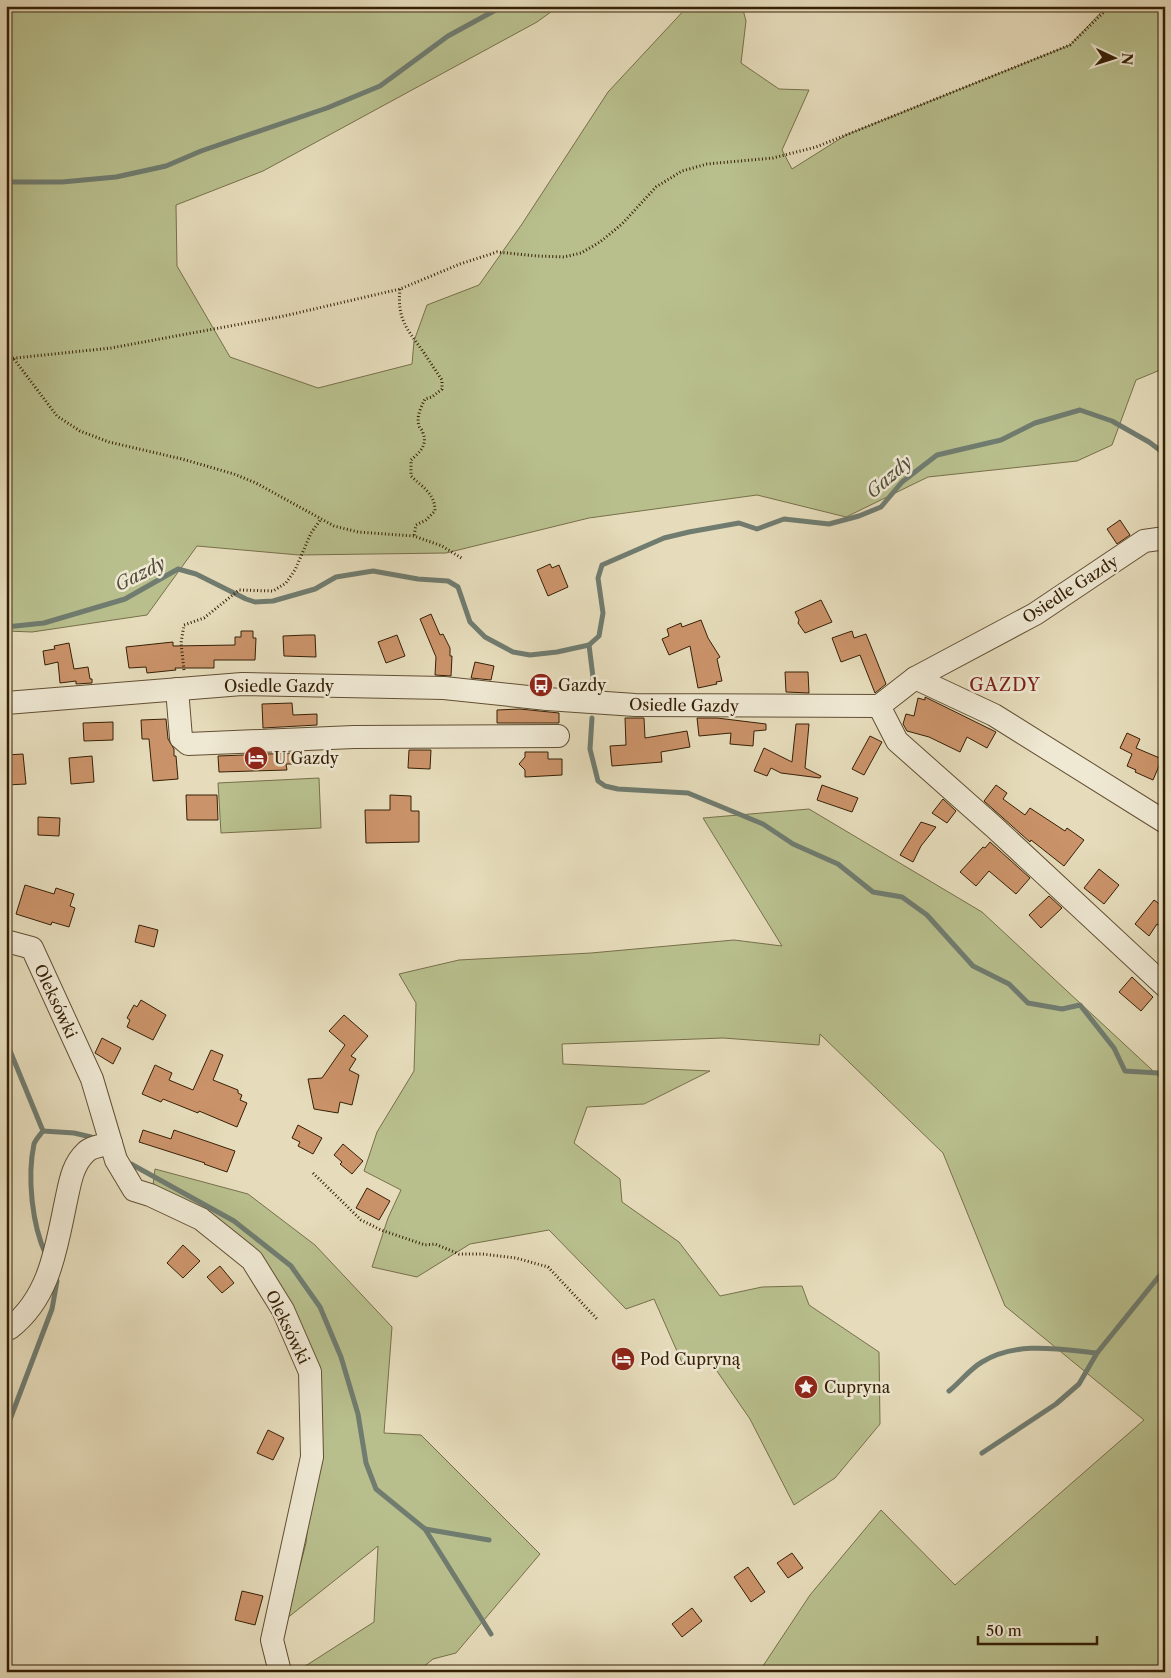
<svg xmlns="http://www.w3.org/2000/svg" width="1171" height="1678" font-family="'Libre Caslon Text',serif">
	<style>
		.green { fill: #b8bf8d; stroke: #77704a }
		.lines { fill: none; stroke-linecap: round; stroke-linejoin: round }
		.stream { stroke: #707c70; stroke-width: 5 }
		.building { fill: #cb936a; stroke: #362006 }
		.minor-casing { stroke: #624f33; stroke-width: 24 }
		.path { stroke: #362006; stroke-width: 3; stroke-dasharray: 1 2.5; stroke-linecap: butt }
		.minor { stroke: #efe8d3; stroke-width: 22 }
		.labels { text-anchor: middle; dominant-baseline: central; stroke-width: 5; stroke-linejoin: round; paint-order: stroke }
		.street-label { font-size: 16px; fill: #362006; stroke: #efe8d3 }
		.poi-label { font-size: 16px; fill: #362006; stroke: #efe8d3; text-anchor: start }
		.water-label { font-size: 18px; font-style: italic; fill: #534e3b; stroke: #efe8d3 }
		.neighbourhood-label { font-size: 18px; letter-spacing: 1px; fill: #7a1f14; stroke: #efe8d3 }
	</style>
	<rect width="100%" height="100%" fill="#e6dcbb"/>
	<filter id="stains"><feTurbulence type="fractalNoise" baseFrequency=".004" numOctaves="4"/><feColorMatrix values="0 0 0 0 .2 0 0 0 0 .09 0 0 0 0 .02 0 0 0 .5 -.17"/></filter>
	<radialGradient id="worn" r=".72"><stop offset=".6" stop-color="#630" stop-opacity="0"/><stop offset="1" stop-color="#630" stop-opacity=".3"/></radialGradient>
	<g class="green">
		<path d="M6 6H559L537 22 263 171 176 205 177 266 230 357 318 388 412 364 414 341 427 305 479 285 522 224 608 92 688 6H742L746 21 741 63 779 89 809 90 782 150 792 169 846 135 1070 45 1107 6H1165V368L1136 380 1112 445 1077 461 928 477 846 517 757 495 589 518 446 553 299 555 197 546 147 615 32 632 6 631Z"/>
		<path d="M319 778 321 828 221 833 218 783Z"/>
		<path d="M809 809 982 912 1165 1082V1672H759L810 1595 881 1510 955 1585 1144 1420 1005 1306 943 1153 820 1034 819 1045 723 1038 562 1044 563 1064 710 1071 644 1104 587 1107 574 1143 620 1179 622 1202 679 1242 720 1296 762 1287 802 1286 809 1305 879 1352 880 1424 835 1478 794 1505 750 1419 708 1358 684 1367 654 1299 626 1309 549 1230 470 1244 417 1277 372 1267 388 1218 401 1190 364 1171 377 1132 414 1071 416 1003 399 974 459 960 591 953 734 940 782 946 703 818Z"/>
		<path d="M155 1169 248 1194 315 1245 392 1327 384 1433 421 1435 540 1554 456 1653 433 1659 417 1672H296L374 1622 378 1546 286 1619 306 1543 320 1404 277 1284 152 1193Z"/>
	</g>
	<g class="lines">
		<g class="stream">
			<path d="M6 182H62L116 177 166 166 201 151 327 108 380 86 448 36 503 6"/>
			<path d="M6 627 44 623 125 599 178 569 196 574 246 599 255 602 273 601 315 589 336 577 373 571 418 579 448 581 458 587 470 622 485 637 513 652 530 655 557 652 589 645 599 636 603 613 598 578 602 565 664 538 689 532 739 523 757 529 784 519 829 524 859 516 881 507 902 482 937 455 1001 440 1035 423 1080 410 1112 421 1149 442 1165 454"/>
			<path d="M589 645 593 677 592 690"/>
			<path d="M592 718 590 749 598 781 605 786 618 789 688 793 763 824 793 844 838 864 873 892 902 897 927 915 973 966 1009 984 1028 1003 1062 1009 1080 1005 1114 1048 1125 1071 1158 1073 1165 1079"/>
			<path d="M6 1041 43 1131C40 1135 36 1139 34 1144 27 1177 32 1225 46 1255"/>
			<path d="M43 1131 74 1133 91 1137"/>
			<path d="M131 1164 234 1221 291 1266 320 1307 341 1357 358 1414 366 1463 376 1489 425 1529 491 1634"/>
			<path d="M949 1391C960 1382 970 1369 982 1362 1017 1341 1058 1349 1097 1353"/>
			<path d="M6 1430 52 1309 57 1281 55 1275"/>
			<path d="M982 1453 1056 1404 1079 1384 1097 1353 1165 1269"/>
			<path d="M425 1529 489 1540"/>
		</g>
	</g>
	<g class="building">
		<path d="M1120 520 1130 535 1117 544 1107 529Z"/>
		<path d="M550 564 552 568 559 565 568 587 548 596 537 570Z"/>
		<path d="M821 600 832 622 805 633 798 623 799 620 795 612Z"/>
		<path d="M431 614 440 635 443 634 450 648V656H452L451 676 435 675 436 657 420 619Z"/>
		<path d="M701 620 708 638 720 657 717 659 722 681 716 682 717 684 698 688 690 646 669 655 662 639 669 636 667 629 681 623 682 627Z"/>
		<path d="M241 631H253V638H256L255 660H214V668H175L176 670 147 673 146 667 129 668 126 647 173 642V646L235 645V637H241Z"/>
		<path d="M852 631 854 638 866 634 886 684 875 693 860 655 841 662 832 638Z"/>
		<path d="M307 635H315L316 657 284 656 283 636Z"/>
		<path d="M397 635 405 656 386 663 378 642Z"/>
		<path d="M69 643 74 669 88 667 90 679H92V683L76 684V681L60 683 58 662 45 665 43 651 55 649 54 646Z"/>
		<path d="M475 662 494 666 491 680 471 678Z"/>
		<path d="M785 672H808L809 693 786 692Z"/>
		<path d="M925 697 996 732 987 748 967 737 960 752 929 737 907 731 903 724 906 714 914 716 918 698 925 700Z"/>
		<path d="M292 703 293 715 317 714V725L263 728 262 704Z"/>
		<path d="M520 709 559 713V723H497V710Z"/>
		<path d="M625 718H644L645 738 687 731 690 747 661 752 662 762 612 766 610 746 626 745Z"/>
		<path d="M697 718H717L766 724V730L754 731 753 746 730 744 731 733 699 736Z"/>
		<path d="M166 719 168 739 174 749V756H176L178 779 153 781 149 739H142L141 720Z"/>
		<path d="M113 722V740L84 741 83 723Z"/>
		<path d="M796 724H809L805 768 821 776 820 778 781 773 771 768 767 776 754 771 764 748 792 762Z"/>
		<path d="M1127 733 1140 739 1136 748 1162 759 1153 780 1135 772 1136 770 1127 766 1132 754 1120 748Z"/>
		<path d="M870 736 882 742 864 775 852 769Z"/>
		<path d="M409 750H431L430 769 408 768Z"/>
		<path d="M525 752H548V759H562V775L525 777V770L519 764 525 757Z"/>
		<path d="M293 753V764H286L287 770 219 772 218 756Z"/>
		<path d="M23 754 26 784 6 785V755Z"/>
		<path d="M92 756 94 782 71 784 69 758Z"/>
		<path d="M822 785 858 798 852 812 817 800Z"/>
		<path d="M996 785 1007 793 1003 799 1025 815 1030 808 1065 831 1067 828 1084 840 1064 866 1031 840 1030 842 984 801Z"/>
		<path d="M186 795H217L218 820H187Z"/>
		<path d="M390 795 411 796V811H419V842L366 843 365 810H390Z"/>
		<path d="M943 799 956 811 947 823 932 813Z"/>
		<path d="M38 817 60 818 59 836 38 835Z"/>
		<path d="M921 822 936 827 921 846 913 862 900 855Z"/>
		<path d="M990 842 1030 878 1016 894 989 871 976 886 960 872 983 847 985 848Z"/>
		<path d="M1099 869 1119 885 1104 904 1084 888Z"/>
		<path d="M25 885 54 894 56 888 74 894 70 906 75 908 69 927 52 922 51 925 16 914Z"/>
		<path d="M1049 896 1062 908 1041 928 1029 915Z"/>
		<path d="M1154 900 1165 908V930L1157 924 1149 936 1135 924Z"/>
		<path d="M139 925 158 930 154 947 135 942Z"/>
		<path d="M1132 977 1153 997 1141 1011 1119 992Z"/>
		<path d="M141 1000 166 1015 153 1040 127 1027 130 1020 127 1018 134 1005 137 1007Z"/>
		<path d="M344 1015 368 1036 351 1056 356 1059 349 1070 359 1075 352 1105 340 1102 338 1113 314 1109 308 1079 322 1078 345 1045 329 1031Z"/>
		<path d="M102 1038 121 1048 113 1064 95 1053Z"/>
		<path d="M211 1050 223 1055 213 1080 238 1090V1093L242 1095 240 1100 247 1103 237 1127 199 1111 198 1113 163 1099 161 1102 142 1094 155 1065 172 1073 169 1080 193 1090Z"/>
		<path d="M298 1125 322 1138 313 1154 298 1146 300 1142 292 1138Z"/>
		<path d="M143 1130 171 1139 174 1130 235 1151 227 1172 204 1164 205 1163 139 1142Z"/>
		<path d="M343 1144 363 1161 352 1174 340 1164 342 1162 334 1155Z"/>
		<path d="M367 1188 390 1201 379 1220 356 1208Z"/>
		<path d="M183 1245 200 1261 183 1278 167 1263Z"/>
		<path d="M220 1266 234 1283 222 1293 207 1277Z"/>
		<path d="M618 1349 632 1351 629 1369 614 1366Z"/>
		<path d="M268 1430 284 1438 273 1460 257 1453Z"/>
		<path d="M792 1553 803 1568 788 1578 777 1563Z"/>
		<path d="M748 1567 765 1592 751 1602 734 1577Z"/>
		<path d="M242 1591 263 1596 255 1625 235 1620Z"/>
		<path d="M692 1608 702 1621 682 1637 672 1624Z"/>
	</g>
	<g class="lines">
		<g class="minor-casing">
			<g id="minor">
				<path d="M915 678 994 715 1165 822"/>
				<path d="M177 689 181 738 188 744 354 737 558 736"/>
				<path d="M6 703 242 684 444 688 547 699 635 705 879 706 915 678 1035 614 1144 541 1165 538"/>
				<path d="M879 706 897 741 994 827 1165 986"/>
				<path d="M6 941 32 948 92 1079 116 1160 134 1190 150 1195 201 1219 252 1260 283 1310 310 1372 312 1457 272 1640 280 1672"/>
				<path d="M6 1328H10C50 1297 56 1248 66 1201 70 1183 72 1165 86 1152 91 1147 104 1145 111 1143"/>
			</g>
		</g>
		<g class="path">
			<path d="M400 289C397 318 406 328 422 350 429 360 435 370 442 380V389L432 397 425 399C421 407 416 417 419 426 420 429 423 430 423 433 428 445 419 453 411 460V476C422 487 435 493 435 511L426 520 416 525 414 536"/>
			<path d="M6 359 111 348 284 316 400 289 460 264 497 252 537 256 564 257 581 253 600 242 622 224 656 187 682 171 707 164 773 158 816 147 1070 45 1110 6"/>
			<path d="M14 359 57 416 80 431 109 442 182 459 234 474 256 483 334 526 358 532 414 536 442 546 463 559"/>
			<path d="M184 670 181 643 184 625 204 618 239 590 273 591 286 583 295 570 311 533 321 519"/>
			<path d="M313 1173 361 1220 381 1230 425 1245 435 1244 459 1254H482L516 1258 548 1267 597 1319"/>
		</g>
		<use href="#minor" class="minor"/>
	</g>
	<defs>
		<g id="bus-disc" transform="scale(1.25)"><circle r="9.5" fill="#8f2418" stroke="#efe8d3"/><path d="M-5-6H5V4H4V6H2V4H-2V6H-4V4H-5ZM-3.5-4V0h7V-4ZM-3.5 1.2v1.5H-2V1.2ZM2 1.2v1.5H3.5V1.2Z" fill="#fff"/></g>
		<g id="hotel-disc" transform="scale(1.25)"><circle r="9.5" fill="#8f2418" stroke="#efe8d3"/><path d="M-6-4.5h1.5V1H6V5H4.5V3h-9V5H-6ZM-4 0a1.8 1.8 0 1 1 3.6 0ZM.5 0V-2.5h3Q6-2.5 6 0Z" fill="#fff"/></g>
		<g id="sight-disc" transform="scale(1.25)"><circle r="9.5" fill="#8f2418" stroke="#efe8d3"/><path d="M0-6L1.8-2.2L6-1.7L2.9 1.2L3.7 5.4L0 3.3L-3.7 5.4L-2.9 1.2L-6-1.7L-1.8-2.2Z" fill="#fff"/></g>
	</defs>
	<g fill-rule="evenodd">
		<use href="#bus-disc" x="541" y="685"/>
		<use href="#hotel-disc" x="256" y="758"/>
		<use href="#hotel-disc" x="623" y="1359"/>
		<use href="#sight-disc" x="806" y="1387"/>
	</g>
	<g class="labels">
		<g class="street-label">
			<text transform="translate(1070 589) rotate(-33)">Osiedle Gazdy</text>
			<text x="279" y="686">Osiedle Gazdy</text>
			<text transform="translate(684 705) rotate(1)">Osiedle Gazdy</text>
			<text transform="translate(56 1001) rotate(65)">Oleksówki</text>
			<text transform="translate(288 1327) rotate(64)">Oleksówki</text>
		</g>
		<g class="poi-label">
			<text x="558" y="685">Gazdy</text>
			<text x="274" y="758">U Gazdy</text>
			<text x="640" y="1359">Pod Cupryną</text>
			<text x="824" y="1387">Cupryna</text>
		</g>
		<g class="water-label">
			<text transform="translate(889 477) rotate(-41)">Gazdy</text>
			<text transform="translate(140 574) rotate(-27)">Gazdy</text>
		</g>
		<g class="neighbourhood-label">
			<text x="1005" y="685">GAZDY</text>
		</g>
	</g>
	<rect width="1171" height="1678" fill="none" stroke="#e6dcbb" stroke-width="25"/>
	<rect x="8" y="8" width="1156" height="1663" fill="none" stroke="#362006" stroke-width="2.5"/>
	<rect x="12" y="12" width="1146" height="1653" fill="none" stroke="#362006"/>
	<g transform="translate(1114 58) rotate(94)" stroke="#efe8d3" stroke-width="4" paint-order="stroke">
	<path d="M0-4L9 19L0 12L-9 19Z" fill="#362006"/>
	<text y="-8" font-size="14" font-weight="bold" text-anchor="middle" fill="#362006">N</text>
	</g>
	<path d="M978 1636v8h119v-8" fill="none" stroke="#362006" stroke-width="2.5"/>
	<text x="986" y="1636" font-size="15" fill="#362006" stroke="#efe8d3" stroke-width="4" paint-order="stroke">50 m</text>
	<rect width="100%" height="100%" filter="url(#stains)"/>
	<rect width="100%" height="100%" fill="url(#worn)"/>
</svg>
